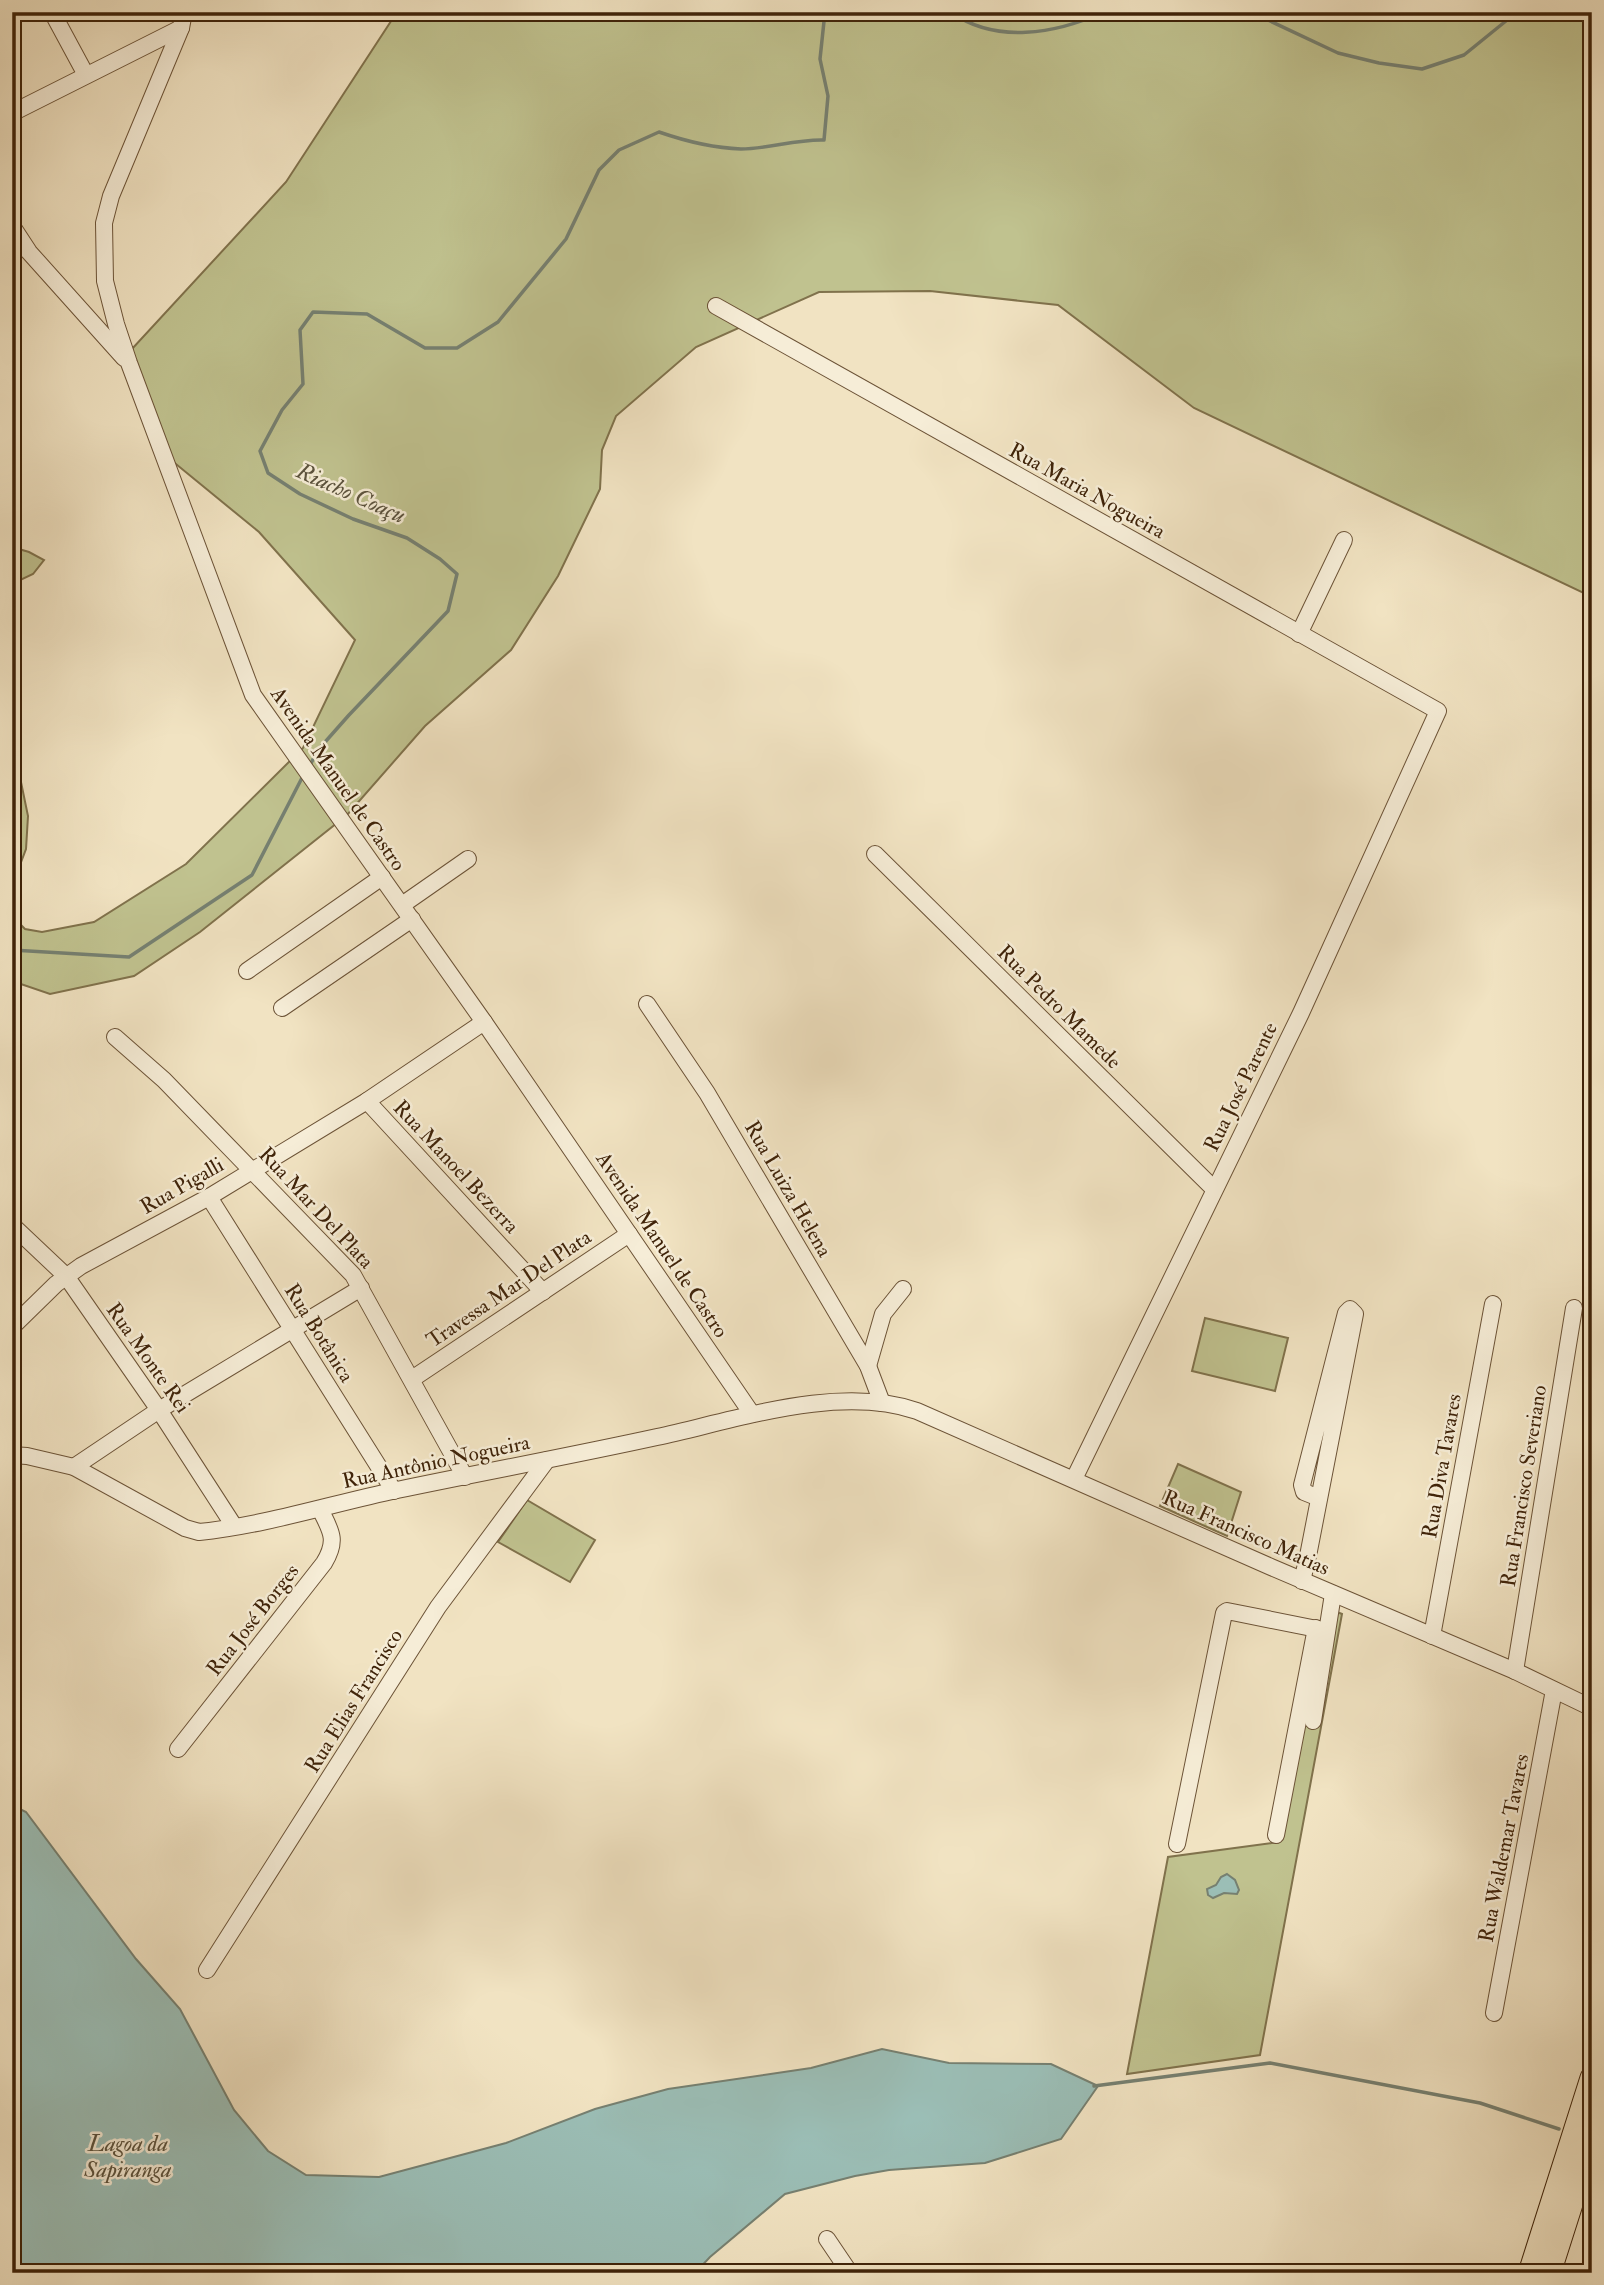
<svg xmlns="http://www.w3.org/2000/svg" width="1604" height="2285" font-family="'IM FELL Double Pica',serif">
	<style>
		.green { fill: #c0c28f; stroke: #80724c; stroke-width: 2 }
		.water { fill: #9bbeb6; stroke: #768071; stroke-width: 2 }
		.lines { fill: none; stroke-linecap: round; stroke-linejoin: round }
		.stream { stroke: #768071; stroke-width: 3.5 }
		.minor-casing { stroke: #6c5337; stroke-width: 18 }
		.highway-casing { stroke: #3f2309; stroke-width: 25 }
		.minor { stroke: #f6edd7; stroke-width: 16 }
		.highway { stroke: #f1e3c2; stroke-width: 23 }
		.labels { text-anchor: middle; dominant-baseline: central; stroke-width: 5; stroke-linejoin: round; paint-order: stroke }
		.street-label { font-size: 21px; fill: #3f2309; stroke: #f6edd7 }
		.water-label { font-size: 23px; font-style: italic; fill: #5b523d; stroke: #f6edd7 }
	</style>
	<rect width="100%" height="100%" fill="#f1e3c2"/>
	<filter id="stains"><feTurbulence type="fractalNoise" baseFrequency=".00286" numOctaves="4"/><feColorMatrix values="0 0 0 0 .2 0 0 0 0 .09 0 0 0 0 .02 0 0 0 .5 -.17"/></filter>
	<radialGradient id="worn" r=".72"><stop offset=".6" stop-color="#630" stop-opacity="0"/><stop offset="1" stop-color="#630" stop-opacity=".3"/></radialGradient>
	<g class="green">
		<path d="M397 12H1592V597L1194 408 1058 305 930 291 819 292 696 347 616 416 602 450 600 489 558 576 511 650 425 726 347 815 200 932 134 976 50 994 12 981V916L25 929 42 932 94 922 186 864 303 748 355 640 259 532 171 460 131 350 286 182Z"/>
		<path d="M12 547 29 552 44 560 33 574 12 584Z"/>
		<path d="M12 780 21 782 28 816 26 849 12 886Z"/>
		<path d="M1205 1318 1288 1338 1275 1391 1192 1371Z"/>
		<path d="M1178 1464 1241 1492 1227 1536 1160 1506Z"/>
		<path d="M527 1500 595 1540 570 1582 498 1542Z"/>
		<path d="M1324 1607 1342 1614 1260 2055 1127 2074 1168 1857 1279 1842Z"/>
	</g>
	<g class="water">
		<path d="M12 1805 26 1812 136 1959 180 2009 234 2110 268 2151 306 2175 379 2177 506 2143 595 2109 668 2089 811 2068 882 2049 949 2063 1051 2064 1098 2086 1061 2139 985 2163 889 2170 855 2176 785 2194 710 2257 695 2273H12Z"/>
		<path d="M1227 1874 1235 1880 1239 1890 1237 1894 1224 1893 1213 1898 1208 1895 1207 1889 1216 1885 1221 1877Z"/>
	</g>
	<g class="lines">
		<g class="stream">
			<path d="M951 12C995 44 1056 34 1103 12"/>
			<path d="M1251 12 1338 53 1379 63 1422 69 1464 55 1517 12"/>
			<path d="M1575 12 1592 14"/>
			<path d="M310 765 318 750 349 715 448 611 457 574 440 559 407 538 353 519 300 494 268 473 260 451 282 410 303 384 300 330 313 312 367 314 425 348H457L498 322 566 239 599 170 619 150 659 132C685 141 713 148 741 149 768 149 796 139 824 140L828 96 820 59 825 12"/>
			<path d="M12 950 129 957 252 875 304 774"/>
			<path d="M1094 2086 1270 2063 1480 2103 1559 2129"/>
		</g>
		<g class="minor-casing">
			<g id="minor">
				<path d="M52 12 86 75"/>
				<path d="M184 12 181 28 111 196 104 223 105 281 116 324 129 363 253 695 484 1022 752 1414"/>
				<path d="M12 113 181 28"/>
				<path d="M12 226 29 252 124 358"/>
				<path d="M716 306 1438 711 1301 1013 1074 1479"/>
				<path d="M1299 634 1344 540"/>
				<path d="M875 854 1214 1189"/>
				<path d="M402 905 468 859"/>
				<path d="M247 971 382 877"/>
				<path d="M647 1004 707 1093 868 1366 882 1403"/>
				<path d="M282 1008 412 919"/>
				<path d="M115 1037 164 1080 353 1275 465 1477"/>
				<path d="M367 1101 543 1292"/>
				<path d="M209 1197 394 1491"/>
				<path d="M12 1225 66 1276 159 1410 234 1526"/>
				<path d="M12 1327 56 1284 81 1266 209 1197 367 1101 484 1022"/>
				<path d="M868 1366 883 1314 903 1289"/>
				<path d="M412 1379 629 1234"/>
				<path d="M12 1455 27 1456 74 1467 185 1528 199 1532C266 1525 331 1504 397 1490 483 1472 570 1456 657 1437 736 1420 838 1384 917 1411L1271 1567 1515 1671 1592 1708"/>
				<path d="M74 1467 159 1410 361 1288"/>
				<path d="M1302 1581 1308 1556 1355 1314 1350 1309 1346 1313 1302 1485 1304 1492 1319 1498"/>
				<path d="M1432 1636 1493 1304"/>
				<path d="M1515 1671 1574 1308"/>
				<path d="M1313 1721 1333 1594"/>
				<path d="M178 1749 324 1563C338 1540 331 1531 320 1509"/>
				<path d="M1276 1835 1316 1628"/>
				<path d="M1177 1844 1224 1613 1227 1611 1327 1631"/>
				<path d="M207 1970 438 1607 547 1460"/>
				<path d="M1494 2013 1554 1690"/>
				<path d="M827 2239 850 2273"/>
			</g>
		</g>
		<g class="highway-casing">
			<g id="highway">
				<path d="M1530 2273 1592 2078"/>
				<path d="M1549 2273 1592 2138"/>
			</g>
		</g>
		<use href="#minor" class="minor"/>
		<use href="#highway" class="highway"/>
	</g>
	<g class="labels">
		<g class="street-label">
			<text transform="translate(1087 491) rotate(29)">Rua Maria Nogueira</text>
			<text transform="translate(338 779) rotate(55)">Avenida Manuel de Castro</text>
			<text transform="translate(1059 1007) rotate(45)">Rua Pedro Mamede</text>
			<text transform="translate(1241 1087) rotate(-64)">Rua José Parente</text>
			<text transform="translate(456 1167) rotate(47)">Rua Manoel Bezerra</text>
			<text transform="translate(182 1186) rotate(-30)">Rua Pigalli</text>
			<text transform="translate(788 1189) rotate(60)">Rua Luiza Helena</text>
			<text transform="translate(316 1208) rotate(47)">Rua Mar Del Plata</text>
			<text transform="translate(662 1245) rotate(56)">Avenida Manuel de Castro</text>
			<text transform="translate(509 1289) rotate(-34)">Travessa Mar Del Plata</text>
			<text transform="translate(319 1333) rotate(58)">Rua Botânica</text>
			<text transform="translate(148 1358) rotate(55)">Rua Monte Rei</text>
			<text transform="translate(436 1462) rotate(-12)">Rua Antônio Nogueira</text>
			<text transform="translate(1442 1466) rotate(-80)">Rua Diva Tavares</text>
			<text transform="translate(1524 1486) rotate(-81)">Rua Francisco Severiano</text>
			<text transform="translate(1246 1533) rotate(24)">Rua Francisco Matias</text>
			<text transform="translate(253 1620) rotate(-52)">Rua José Borges</text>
			<text transform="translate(354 1701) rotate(-58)">Rua Elias Francisco</text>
			<text transform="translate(1504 1848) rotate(-79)">Rua Waldemar Tavares</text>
		</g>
		<g class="water-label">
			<text transform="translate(351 493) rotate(24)">Riacho Coaçu</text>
			<text x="128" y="2143">Lagoa da<tspan x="128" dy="26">Sapiranga</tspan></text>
		</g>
	</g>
	<rect width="1604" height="2285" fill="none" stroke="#f1e3c2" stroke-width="42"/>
	<rect x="14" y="14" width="1576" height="2257" fill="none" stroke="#3f2309" stroke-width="3.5"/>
	<rect x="21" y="21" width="1562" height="2243" fill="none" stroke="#3f2309" stroke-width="2"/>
	<rect width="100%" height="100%" filter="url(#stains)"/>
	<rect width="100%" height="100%" fill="url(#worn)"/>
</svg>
